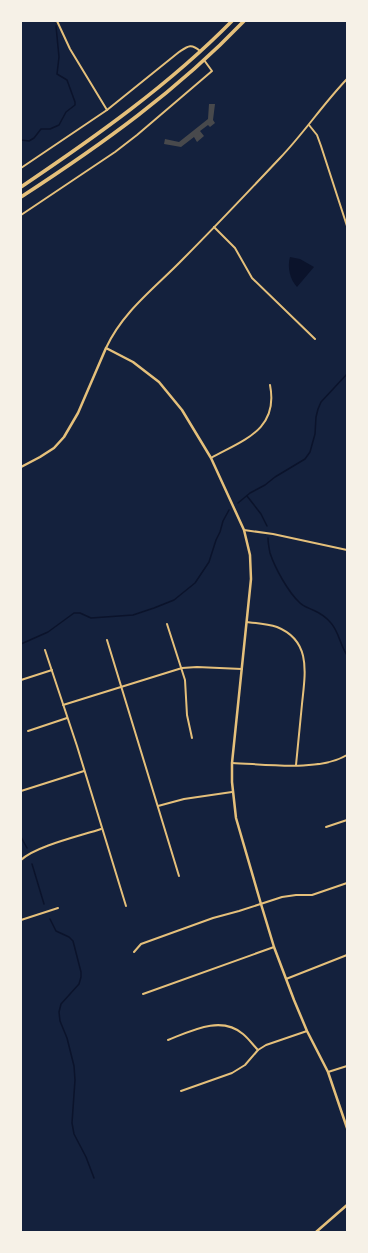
<svg xmlns="http://www.w3.org/2000/svg" width="368" height="1253" font-family="'Golos Text',sans-serif">
	<style>
		.water { fill: #0b132b }
		.lines { fill: none; stroke-linecap: round; stroke-linejoin: round }
		.stream { stroke: #0b132b; stroke-width: 1.5 }
		.building { fill: #48494c }
		.minor { stroke: #e5c07b; stroke-width: 2 }
		.tertiary { stroke: #e5c07b; stroke-width: 2.5 }
		.trunk { stroke: #e5c07b; stroke-width: 3.5 }
	</style>
	<rect width="100%" height="100%" fill="#14213d"/>
	<path class="water" d="M290 257 300 259 314 267 297 287C290 280 287 267 290 257Z"/>
	<g class="lines">
		<g class="stream">
			<path d="M21 140 29 141 34 138 41 129H50L59 125 66 112 75 105V102L67 80 57 74 59 57 56 26"/>
			<path d="M247 496 261 514 267 526"/>
			<path d="M238 503 250 493 265 485 275 477 305 459 310 452 315 434 316 417 318 409 321 402 347 374"/>
			<path d="M268 538C268 543 269 548 270 553 275 568 288 592 300 603 304 607 309 608 313 610 320 613 326 617 331 623 339 632 340 645 347 655"/>
			<path d="M21 644 48 632 74 613H80L91 618 133 615 154 608 174 600 195 583 209 562 216 540 220 532 223 521 229 510"/>
			<path d="M21 837 27 848"/>
			<path d="M32 864 44 904"/>
			<path d="M50 919 56 931 69 937 73 941 81 972V977L79 984 61 1004 59 1012 60 1021 67 1038 74 1066 75 1080 72 1123 74 1134 86 1157 94 1178"/>
		</g>
	</g>
	<path class="building" d="M209 104H215L213 120 215 123 210 127 208 125 200 131 204 136 197 142 194 137 181 147 164 144 165 139 179 142 208 119Z"/>
	<g class="lines">
		<g class="minor">
			<path d="M57 21 70 49 107 110"/>
			<path d="M309 125 317 135 321 146 347 226"/>
			<path d="M21 168 107 110 179 52C188 46 191 43 200 51"/>
			<path d="M21 215 115 152 137 135 212 71 204 60"/>
			<path d="M214 227 235 248 252 278 315 339"/>
			<path d="M106 348C123 311 156 287 183 259 216 226 248 192 280 158 304 133 323 104 347 79"/>
			<path d="M211 458C243 440 279 430 270 385"/>
			<path d="M244 530 273 534 347 550"/>
			<path d="M247 622C257 623 268 624 277 627 312 641 305 674 302 704 300 725 298 745 296 765"/>
			<path d="M167 624 185 680 187 715 192 738"/>
			<path d="M107 640 179 876"/>
			<path d="M45 650 77 746 126 906"/>
			<path d="M21 680 52 670"/>
			<path d="M63 705 182 668 197 667 242 669"/>
			<path d="M28 731 67 718"/>
			<path d="M232 763C264 764 319 772 347 755"/>
			<path d="M21 791 84 771"/>
			<path d="M158 806 184 799 232 792"/>
			<path d="M326 827 347 820"/>
			<path d="M21 860C36 846 80 836 101 829"/>
			<path d="M21 920 58 908"/>
			<path d="M134 952 141 944 213 918 239 911 282 897 296 895H312L347 883"/>
			<path d="M286 979 347 955"/>
			<path d="M143 994 274 947"/>
			<path d="M168 1040C191 1031 221 1015 243 1034 249 1039 253 1045 258 1050"/>
			<path d="M328 1072 347 1066"/>
			<path d="M181 1091 232 1073 245 1065 258 1050 266 1045 307 1031"/>
		</g>
		<g class="tertiary">
			<path d="M21 467 40 457 54 448 64 437 78 413 106 348 133 362 159 382 182 410 211 458 244 530 250 555 251 579 232 763V782L236 818 261 904 274 947 294 1000 307 1031 328 1072 347 1128"/>
			<path d="M316 1232 347 1205"/>
		</g>
		<g class="trunk">
			<path d="M21 187C95 137 169 85 232 21"/>
			<path d="M21 197C101 145 177 91 244 21"/>
		</g>
	</g>
	<rect width="368" height="1253" fill="none" stroke="#f6f1e7" stroke-width="44"/>
</svg>
